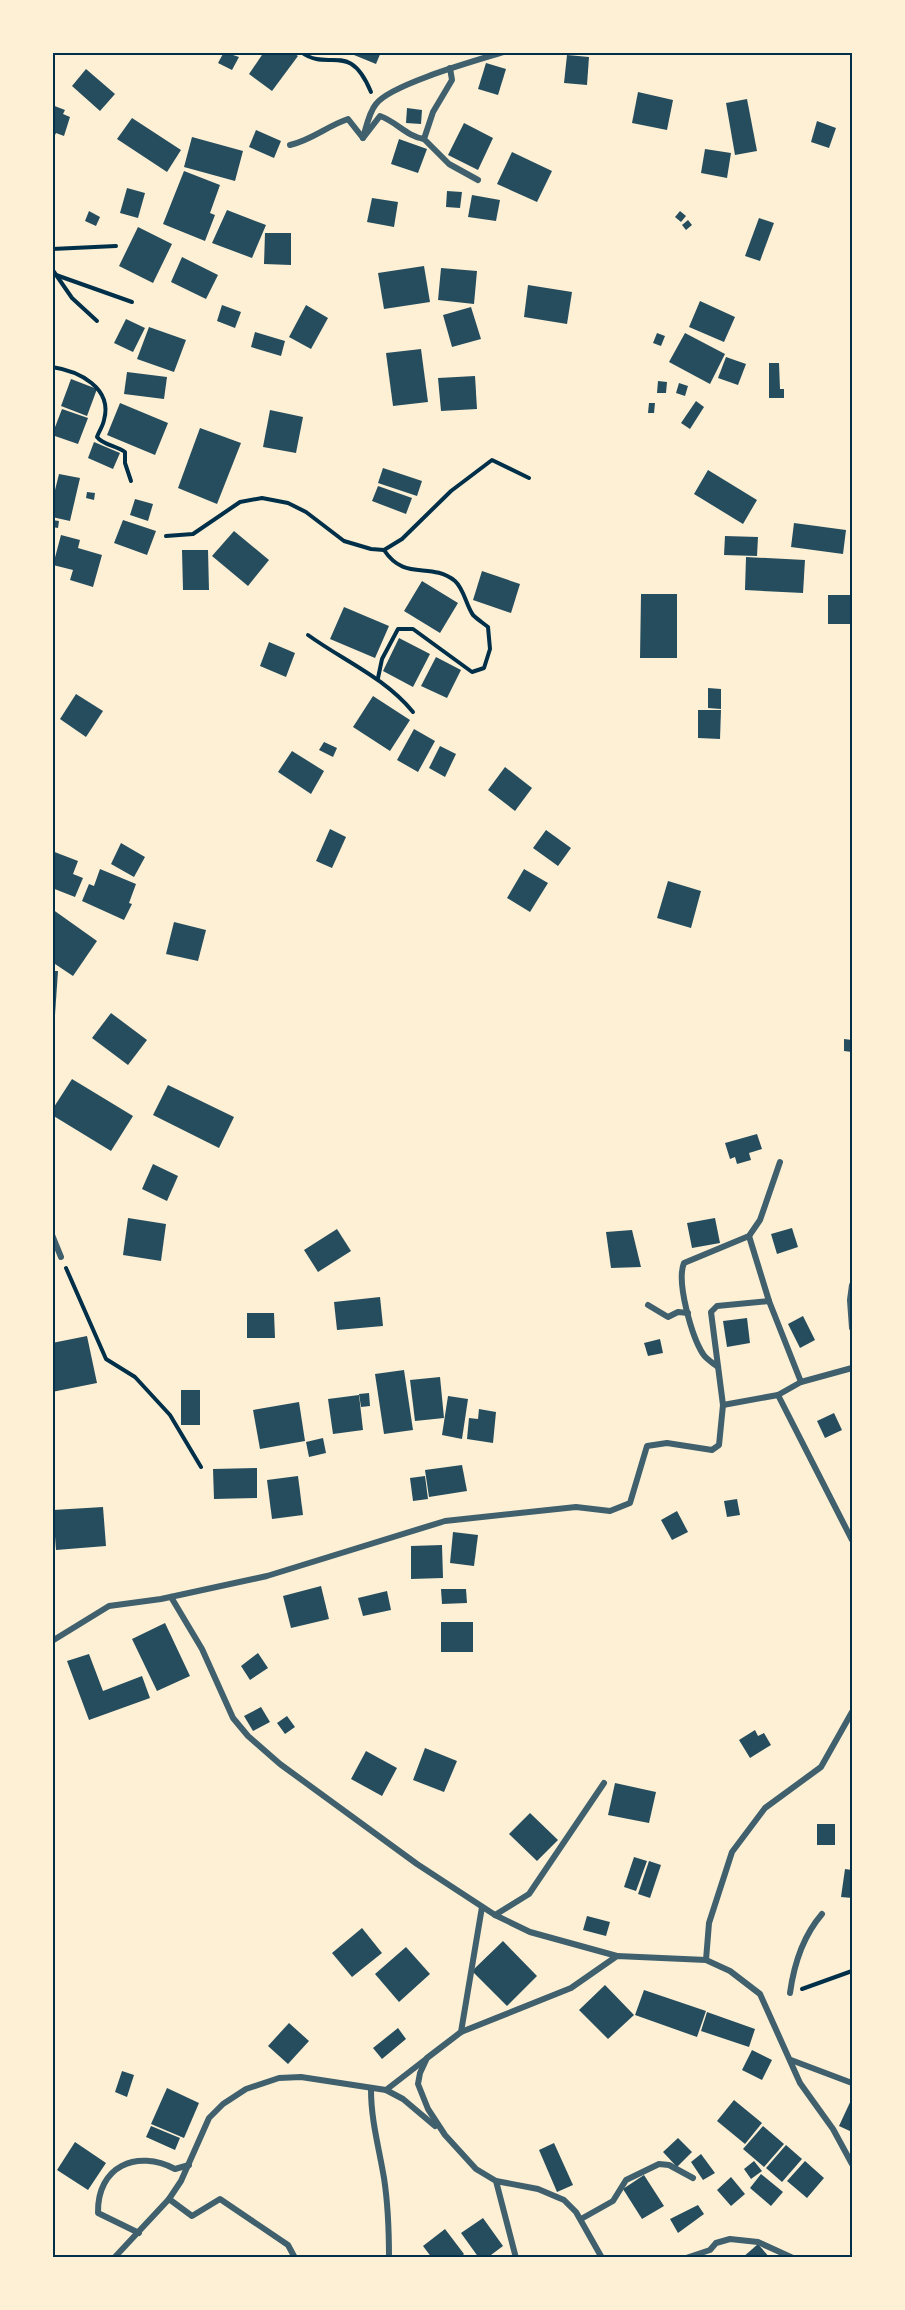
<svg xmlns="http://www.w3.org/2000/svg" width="905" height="2310" font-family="Raleway,sans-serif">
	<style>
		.building { fill: #264d5e }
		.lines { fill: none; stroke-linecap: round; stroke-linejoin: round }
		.path { stroke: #003049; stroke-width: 4 }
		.minor { stroke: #3f606c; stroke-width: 6 }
		.neatline { fill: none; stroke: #003049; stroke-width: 2 }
	</style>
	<rect width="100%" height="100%" fill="#fdf0d5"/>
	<g class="building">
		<path d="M224 52 239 57 232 70 218 63Z"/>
		<path d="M264 52H292L298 56 272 91 249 74Z"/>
		<path d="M355 52H381L376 64 354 55Z"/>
		<path d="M567 55 589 57 587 85 564 83Z"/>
		<path d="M486 63 506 69 498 95 478 89Z"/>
		<path d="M86 69 115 94 100 111 72 86Z"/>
		<path d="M638 92 673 100 667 130 632 123Z"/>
		<path d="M747 99 757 151 735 155 726 103Z"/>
		<path d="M52 105 65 110 63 114 70 117 64 136 56 133 52 141Z"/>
		<path d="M407 108 422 110 421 124 406 123Z"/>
		<path d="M132 118 181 150 167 172 117 139Z"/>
		<path d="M817 121 836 128 829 148 811 142Z"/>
		<path d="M464 123 493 138 478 170 448 155Z"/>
		<path d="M256 130 281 141 274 158 249 147Z"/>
		<path d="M192 137 243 151 235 181 184 167Z"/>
		<path d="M399 139 427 149 418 173 391 164Z"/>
		<path d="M705 149 731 153 727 178 701 173Z"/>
		<path d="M512 152 552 171 537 202 497 184Z"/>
		<path d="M184 171 220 185 210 213 215 215 205 241 163 224Z"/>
		<path d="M127 188 145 193 138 218 120 213Z"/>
		<path d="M447 191 462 192 460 208 446 207Z"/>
		<path d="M472 195 500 200 496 221 468 217Z"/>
		<path d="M372 198 398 202 394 227 367 222Z"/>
		<path d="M227 210 266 225 252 258 212 243Z"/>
		<path d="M89 211 100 217 96 226 85 221Z"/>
		<path d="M680 211 686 216 681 222 675 217Z"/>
		<path d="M759 218 774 223 760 261 745 256Z"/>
		<path d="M688 220 692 225 686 230 682 225Z"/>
		<path d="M138 227 172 244 153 283 119 266Z"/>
		<path d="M265 233H291V265L264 264Z"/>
		<path d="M182 257 218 275 206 299 171 282Z"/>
		<path d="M424 266 430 302 384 309 378 273Z"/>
		<path d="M441 268 477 271 474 304 438 300Z"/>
		<path d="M528 285 572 292 567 324 524 317Z"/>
		<path d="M700 301 735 317 724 342 689 327Z"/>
		<path d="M222 305 241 312 235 328 217 321Z"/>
		<path d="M306 305 328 318 311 349 289 337Z"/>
		<path d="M471 307 481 339 452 347 443 315Z"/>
		<path d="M126 319 145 328 133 352 114 343Z"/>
		<path d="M149 327 186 340 174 372 137 359Z"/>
		<path d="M255 332 285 341 281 356 251 347Z"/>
		<path d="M657 333 665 336 661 346 653 343Z"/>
		<path d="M685 333 725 354 710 384 669 362Z"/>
		<path d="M421 349 428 402 393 406 386 353Z"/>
		<path d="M726 357 746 364 738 385 718 378Z"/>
		<path d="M769 363H779L780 389H784V398H769Z"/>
		<path d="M127 372 167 377 164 399 124 394Z"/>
		<path d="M475 376 477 409 441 411 438 378Z"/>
		<path d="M71 379 97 389 87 416 61 406Z"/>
		<path d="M658 381 667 382 666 393H657Z"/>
		<path d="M679 383 688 386 685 396 676 393Z"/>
		<path d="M696 401 704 407 690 429 681 423Z"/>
		<path d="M120 403 168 423 155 455 107 435Z"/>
		<path d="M649 403H655L654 413H648Z"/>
		<path d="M62 409 88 418 78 444 52 435Z"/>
		<path d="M270 410 303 417 296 453 263 447Z"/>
		<path d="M200 428 241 443 217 504 178 488Z"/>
		<path d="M94 442 120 453 113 469 88 458Z"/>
		<path d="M383 468 422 481 417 496 378 483Z"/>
		<path d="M708 470 757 500 743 524 694 494Z"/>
		<path d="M59 474 80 478 70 521 52 517V502Z"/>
		<path d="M378 486 412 498 406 514 372 501Z"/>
		<path d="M87 492 95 493 94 500 86 498Z"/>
		<path d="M135 499 153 504 148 521 130 515Z"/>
		<path d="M52 520 59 521 58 528 52 527Z"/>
		<path d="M123 520 156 531 147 555 114 543Z"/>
		<path d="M794 523 846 530 843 554 791 547Z"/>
		<path d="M234 531 269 560 248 586 212 556Z"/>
		<path d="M61 535 80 540 78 548 102 555 93 587 70 580 73 570 53 565Z"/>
		<path d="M725 536 758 537 757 556 724 555Z"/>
		<path d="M182 550H208L209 590H183Z"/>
		<path d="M746 557 805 560 803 593 745 590Z"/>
		<path d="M482 571 520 584 511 613 473 600Z"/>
		<path d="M422 581 458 603 440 633 404 611Z"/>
		<path d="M641 594H677V658H640Z"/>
		<rect x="828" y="595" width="24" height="29"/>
		<path d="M344 607 389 626 375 658 330 639Z"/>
		<path d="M399 638 430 654 413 687 383 671Z"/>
		<path d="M269 642 295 653 286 677 260 666Z"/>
		<path d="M436 657 461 670 447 698 421 686Z"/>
		<path d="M708 688 721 689V709L708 708Z"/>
		<path d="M76 694 103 711 86 737 60 719Z"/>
		<path d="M373 696 410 720 390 751 353 727Z"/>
		<path d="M698 710H721L720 739 698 738Z"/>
		<path d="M414 729 435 741 418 772 397 760Z"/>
		<path d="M324 742 337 748 333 757 319 750Z"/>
		<path d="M440 746 456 754 445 777 429 768Z"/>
		<path d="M292 751 324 771 311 794 278 772Z"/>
		<path d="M505 767 532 788 515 811 488 790Z"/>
		<path d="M330 829 346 837 332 868 316 861Z"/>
		<path d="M546 830 571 848 558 866 533 848Z"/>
		<path d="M121 843 145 857 134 877 111 864Z"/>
		<path d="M52 851 78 861 73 874 83 878 75 897 52 888Z"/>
		<path d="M100 869 136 884 129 903 132 904 124 920 82 901 89 884 94 886Z"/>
		<path d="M524 869 548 883 530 912 507 898Z"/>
		<path d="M668 881 701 891 691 928 657 918Z"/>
		<path d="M52 909 97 941 73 976 52 962Z"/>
		<path d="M174 922 206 930 198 961 166 954Z"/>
		<path d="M52 971H58L55 1015 52 1014Z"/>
		<path d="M111 1013 147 1040 128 1065 92 1038Z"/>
		<path d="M844 1039 852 1040V1052L844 1051Z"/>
		<path d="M72 1079 133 1116 111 1151 52 1115V1110Z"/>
		<path d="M168 1085 234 1117 219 1148 153 1115Z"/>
		<path d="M757 1134 762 1149 749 1153 751 1160 737 1164 735 1157 730 1159 725 1143Z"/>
		<path d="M153 1164 178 1176 167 1201 142 1189Z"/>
		<path d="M128 1218 166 1224 161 1261 123 1255Z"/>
		<path d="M715 1218 720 1243 692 1248 687 1223Z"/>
		<path d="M792 1228 798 1247 777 1254 771 1234Z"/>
		<path d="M337 1229 351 1251 318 1272 304 1250Z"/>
		<path d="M632 1230 641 1267 611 1268 606 1232Z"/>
		<path d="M380 1297 383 1326 337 1330 334 1302Z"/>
		<path d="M247 1313H274L275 1338H247Z"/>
		<path d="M803 1316 815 1340 800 1348 788 1324Z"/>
		<path d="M747 1318 750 1343 727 1347 723 1321Z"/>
		<path d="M87 1336 97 1383 52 1392V1343Z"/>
		<path d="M660 1339 663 1353 648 1356 644 1343Z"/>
		<path d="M404 1370 413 1430 384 1434 375 1374Z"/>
		<path d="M440 1377 444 1418 415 1421 410 1380Z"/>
		<rect x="181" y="1390" width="19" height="35"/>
		<path d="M369 1393 370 1406 361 1407 359 1394Z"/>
		<path d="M359 1395 363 1430 333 1434 328 1399Z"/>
		<path d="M448 1396 468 1399 462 1439 442 1435Z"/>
		<path d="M299 1402 305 1441 260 1449 253 1410Z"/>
		<path d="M479 1409 496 1412 493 1443 467 1439 469 1418 478 1419Z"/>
		<path d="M834 1413 842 1430 825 1438 817 1421Z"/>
		<path d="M323 1438 326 1453 309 1457 306 1442Z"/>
		<path d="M462 1465 467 1491 429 1497 425 1470Z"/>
		<path d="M257 1468V1498L214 1499 213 1469Z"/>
		<path d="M298 1476 303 1515 272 1519 267 1480Z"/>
		<path d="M425 1476 428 1499 413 1501 410 1478Z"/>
		<path d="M737 1499 740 1515 727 1517 724 1501Z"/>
		<path d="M103 1507 106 1546 56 1550 53 1510Z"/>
		<path d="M677 1511 688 1532 672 1540 661 1520Z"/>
		<path d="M453 1532 478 1535 474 1566 450 1563Z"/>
		<path d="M442 1545 443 1578 411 1579V1546Z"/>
		<path d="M321 1586 329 1619 291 1628 283 1596Z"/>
		<path d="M441 1589H466L467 1603 442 1604Z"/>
		<path d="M387 1591 391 1610 363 1616 358 1598Z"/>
		<rect x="441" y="1622" width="32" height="30"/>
		<path d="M165 1623 190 1676 157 1691 132 1639Z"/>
		<path d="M258 1653 268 1668 250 1680 241 1666Z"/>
		<path d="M89 1654 103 1691 142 1676 150 1698 89 1720 67 1661Z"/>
		<path d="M261 1707 270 1722 253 1731 244 1716Z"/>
		<path d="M287 1716 295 1727 285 1734 277 1723Z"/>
		<path d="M755 1730 758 1736 764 1733 771 1745 750 1758 739 1740Z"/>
		<path d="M425 1748 457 1761 444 1792 413 1780Z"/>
		<path d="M366 1751 397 1768 382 1796 351 1779Z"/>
		<path d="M615 1783 656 1792 649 1823 608 1815Z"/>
		<path d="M530 1813 558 1840 537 1861 509 1834Z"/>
		<rect x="817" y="1824" width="18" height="21"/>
		<path d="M634 1857 647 1861 636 1891 624 1887Z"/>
		<path d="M649 1861 661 1865 650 1898 638 1894Z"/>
		<path d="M845 1869 852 1870V1898L841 1897Z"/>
		<path d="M587 1916 610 1922 606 1936 583 1930Z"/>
		<path d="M362 1928 382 1953 352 1977 332 1953Z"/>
		<path d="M503 1941 537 1976 507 2006 472 1971Z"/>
		<path d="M406 1947 430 1974 399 2002 375 1974Z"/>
		<path d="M605 1985 634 2015 608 2039 579 2010Z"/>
		<path d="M644 1990 706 2011 697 2037 635 2015Z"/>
		<path d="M707 2012 755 2029 749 2047 701 2031Z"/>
		<path d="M289 2023 309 2041 288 2064 268 2046Z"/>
		<path d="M398 2028 406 2039 382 2059 373 2048Z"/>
		<path d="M752 2050 772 2060 762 2080 742 2070Z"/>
		<path d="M122 2071 134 2075 127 2097 115 2092Z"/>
		<path d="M167 2088 199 2103 184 2138 151 2124Z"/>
		<path d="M852 2098V2132L839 2126Z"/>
		<path d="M734 2100 762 2123 745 2144 717 2121Z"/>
		<path d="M151 2126 180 2138 175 2150 146 2137Z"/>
		<path d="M763 2126 784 2144 764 2167 743 2149Z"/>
		<path d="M678 2138 692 2152 677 2167 663 2152Z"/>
		<path d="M75 2142 106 2163 88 2190 57 2170Z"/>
		<path d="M554 2143 573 2185 557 2192 539 2150Z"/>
		<path d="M786 2145 802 2159 782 2182 766 2168Z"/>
		<path d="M701 2154 715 2173 703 2180 691 2162Z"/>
		<path d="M754 2161 762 2171 751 2179 744 2169Z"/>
		<path d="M805 2161 824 2178 807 2198 787 2181Z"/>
		<path d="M761 2174 783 2192 771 2206 750 2188Z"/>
		<path d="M644 2175 664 2206 642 2219 623 2189Z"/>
		<path d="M731 2177 745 2194 731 2206 717 2190Z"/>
		<path d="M698 2205 704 2214 678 2233 670 2219Z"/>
		<path d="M483 2218 503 2246 487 2258H479L461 2233Z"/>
		<path d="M445 2229 464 2254 460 2258H432L423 2246Z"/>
		<path d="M758 2244 770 2258H742Z"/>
	</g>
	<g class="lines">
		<g class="path">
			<path d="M301 52C329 73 349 39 371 92"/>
			<path d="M52 249 116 246"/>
			<path d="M52 269 72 298 97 321"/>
			<path d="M56 275 132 302"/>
			<path d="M52 367C79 371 113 388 104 420 103 426 99 431 97 437 103 445 117 446 125 452V463L131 481"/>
			<path d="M166 536 193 534 240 502 262 498 288 503 306 512 344 541 371 549 384 550 402 539 451 491 492 460 529 478"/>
			<path d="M308 635C344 661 384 677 413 712"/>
			<path d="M378 678 382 659 398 629H413L472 672 484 668 490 649 488 627C483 623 477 619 473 615 466 605 464 589 455 581 430 561 405 582 384 550"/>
			<path d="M66 1268 106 1359 135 1377 170 1415 201 1467"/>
			<path d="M802 1989 852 1971"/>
		</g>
		<g class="minor">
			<path d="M450 68 452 80 433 112 424 139 449 164 478 180"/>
			<path d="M363 138C366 128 369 112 376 104 391 84 478 60 504 52"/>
			<path d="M290 145C312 140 327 126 348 119L363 138 380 116C397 122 406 136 424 139"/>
			<path d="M52 1235 61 1257"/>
			<path d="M749 1236 769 1301 801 1382"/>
			<path d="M852 1285 850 1300 852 1328"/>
			<path d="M648 1305 668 1317 678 1312 688 1313"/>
			<path d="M718 1367C713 1363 706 1359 703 1354 692 1337 676 1282 684 1263L749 1236 760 1220 780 1162"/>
			<path d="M778 1395 852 1540"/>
			<path d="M723 1405 778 1395 801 1382 852 1368"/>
			<path d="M171 1597 202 1649 233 1718 248 1736 280 1764 417 1864 495 1915 530 1932 617 1956"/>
			<path d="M52 1641 109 1606 161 1599 267 1576 445 1521 576 1507 610 1511 630 1503 647 1446 667 1443 712 1450 719 1445 723 1405 711 1312 717 1306 769 1301"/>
			<path d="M495 1915 529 1894 604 1783"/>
			<path d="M706 1960 709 1923 732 1852 765 1808 821 1767 852 1712"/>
			<path d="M790 1993C794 1964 803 1936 822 1914"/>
			<path d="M461 2032 482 1907"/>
			<path d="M791 2060 852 2083"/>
			<path d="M371 2090C371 2120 379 2148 384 2178 388 2204 389 2231 389 2258"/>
			<path d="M386 2090 426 2059"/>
			<path d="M496 2181 516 2258"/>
			<path d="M169 2199 192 2216 220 2199 288 2245 295 2258"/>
			<path d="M581 2219 613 2201 626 2180 659 2164 669 2165 693 2178"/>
			<path d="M139 2233 98 2213C97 2166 137 2149 175 2169L189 2165"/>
			<path d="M114 2258 169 2199 181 2181 209 2118 223 2104 246 2089 279 2078 301 2077 386 2090 403 2099 435 2126"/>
			<path d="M602 2258 576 2212 564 2200 538 2189 496 2181 476 2169 445 2135 428 2109 418 2084 420 2073 427 2058 461 2032 571 1988 617 1956 706 1960 730 1971 760 1994 800 2083 833 2129 852 2164"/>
			<path d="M686 2258 710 2250 716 2243 730 2239 758 2242 793 2258"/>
		</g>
	</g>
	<rect width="905" height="2310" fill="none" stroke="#fdf0d5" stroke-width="108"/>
	<rect x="54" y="54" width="797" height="2202" class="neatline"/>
</svg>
